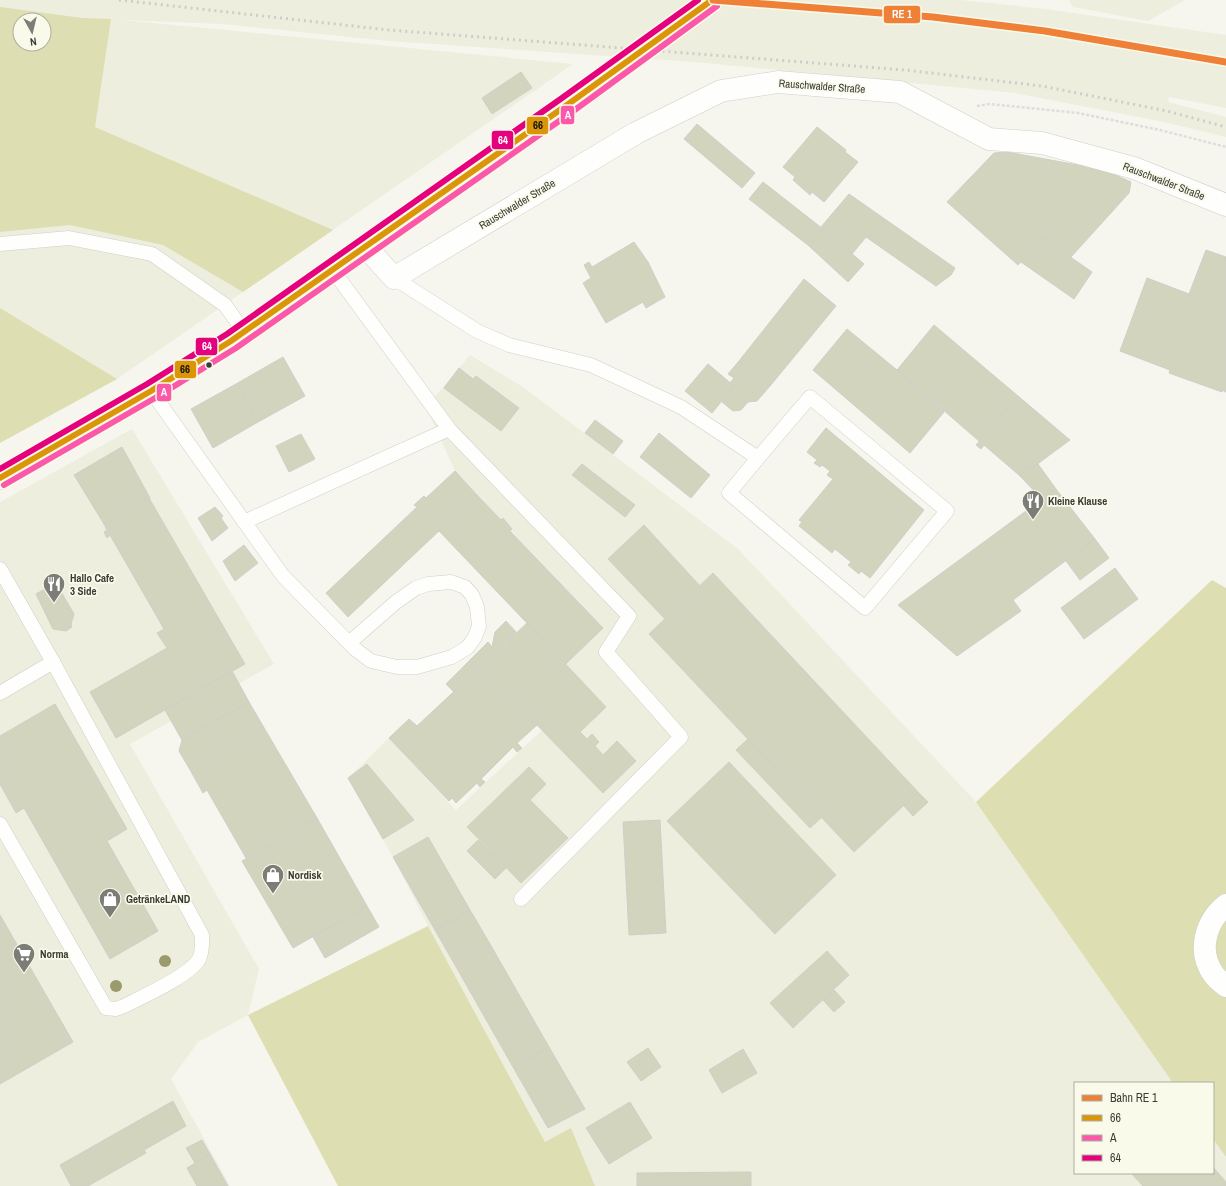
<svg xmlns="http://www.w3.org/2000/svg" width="1226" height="1186" font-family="'Archivo Narrow',sans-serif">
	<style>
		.built { fill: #edeede; fill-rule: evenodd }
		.green { fill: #dddeb2; fill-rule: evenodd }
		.building { fill: #d3d4be; stroke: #cfcfc9 }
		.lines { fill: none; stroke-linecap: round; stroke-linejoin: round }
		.service-casing { stroke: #cfcfc9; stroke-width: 15 }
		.minor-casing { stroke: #cfcfc9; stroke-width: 23 }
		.secondary-casing { stroke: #cfcfc9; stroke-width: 23 }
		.path { stroke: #dddddb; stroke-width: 2.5; stroke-dasharray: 3 2; stroke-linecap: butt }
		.service { stroke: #fefefc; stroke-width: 14 }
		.minor { stroke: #fefefc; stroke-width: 22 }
		.secondary { stroke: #fefefc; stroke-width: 22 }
		.rail { stroke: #cdcdca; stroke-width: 3; stroke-dasharray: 2 4; stroke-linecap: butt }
		.bus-1-casing { stroke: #f9faea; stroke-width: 9 }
		.bus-2-casing { stroke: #f9faea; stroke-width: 9 }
		.bus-3-casing { stroke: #f9faea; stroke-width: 9 }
		.bus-1 { stroke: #db9608; stroke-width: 6 }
		.bus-2 { stroke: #fc58aa; stroke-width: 6 }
		.bus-3 { stroke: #e5007d; stroke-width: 6 }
		.rail-1-casing { stroke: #f9faea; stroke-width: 10 }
		.rail-1 { stroke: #ef8037; stroke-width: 7 }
		.tree { fill: #9a9a6d }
		.bus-dot { fill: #3b3c35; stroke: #f9faea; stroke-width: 1.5 }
		.labels { text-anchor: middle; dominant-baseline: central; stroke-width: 3.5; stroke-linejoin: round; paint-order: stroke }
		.street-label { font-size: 11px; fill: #3b3c35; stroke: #f9faea }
		.poi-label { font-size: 11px; font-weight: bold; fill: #3b3c35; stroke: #f9faea; text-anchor: start }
		.line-badge { stroke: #f9faea; stroke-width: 1.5 }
		.badge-label { font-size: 11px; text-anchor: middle; font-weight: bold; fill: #fff }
		.pale-badge-label { font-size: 11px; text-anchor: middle; font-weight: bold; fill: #111 }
	</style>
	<rect width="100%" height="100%" fill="#f6f6ee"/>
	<g class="built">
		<path d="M0 0H961L1045 9 1226 35V108L1169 97 1168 102 1226 117V137L1164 122 1015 93 695 62 389 41 223 24 122 20 573 64 117 379 0 347ZM20 20H44V44H20Z"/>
		<path d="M1069 0H1185L1148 21 1073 7Z"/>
		<path d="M470 355 523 387 738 549 976 802 1174 1083H1075V1173H1213V1139L1226 1157V1186H595L571 1129 545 1142 428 926 393 857 348 778 389 738 456 810 542 730 521 710 603 628 455 471 426 407Z"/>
		<path d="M132 429 274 664 130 744 259 969 248 1015 198 1042 171 1079 230 1186H0V502Z"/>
	</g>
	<g class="green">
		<path d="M0 7 82 18 111 19 95 127 333 230 243 292 163 245 70 225 0 232ZM20 20H44V44H20Z"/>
		<path d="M0 308 117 379 0 443Z"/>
		<path d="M1212 580 1226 588V1157L1213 1139V1083H1173L976 802Z"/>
		<path d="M428 926 545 1142 571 1128 595 1186H338L248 1015Z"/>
	</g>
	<g class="building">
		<path d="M521 72 532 88 492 114 482 98Z"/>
		<path d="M697 124 755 173 742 188 684 139Z"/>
		<path d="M817 127 846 150 845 152 858 162 824 202 812 192 810 195 793 180 795 177 783 167Z"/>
		<path d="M1007 152 1105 170 1131 182 1129 193 1071 257 1043 238 1018 265 947 202 994 153Z"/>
		<path d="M763 182 823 229 809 246 749 199Z"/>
		<path d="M849 194 955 268 951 275 936 286 866 237 852 254 821 227Z"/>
		<path d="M823 229 864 264 848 282 809 246Z"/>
		<path d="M1043 238 1092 272 1074 299 1021 262Z"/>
		<path d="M634 242 648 262 665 297 646 308 643 302 606 323 583 283 591 278 584 265 589 262 592 267Z"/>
		<path d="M1206 250 1226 257V392L1222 390V392L1169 373 1170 370 1120 351 1147 278 1189 294Z"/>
		<path d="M804 279 836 306 770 386 739 361Z"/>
		<path d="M934 325 1018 396 979 441 897 370Z"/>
		<path d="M847 329 897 370 944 412 910 453 813 370Z"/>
		<path d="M283 357 305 396 258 422 236 384Z"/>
		<path d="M739 361 770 386 757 401 748 402 741 410 733 411 722 402 734 386 730 383 734 378 728 374Z"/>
		<path d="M708 364 734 386 712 413 685 391Z"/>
		<path d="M459 368 473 379 476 376 519 408 501 431 444 388Z"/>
		<path d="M236 384 258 422 213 448 191 409Z"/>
		<path d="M1018 396 1070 440 1032 468 1028 467 1020 476 984 445 981 449 976 445Z"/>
		<path d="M595 420 623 441 613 454 585 433Z"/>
		<path d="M826 428 924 510 870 578 861 571 859 574 848 565 851 562 835 549 832 553 799 526 802 522 799 520 833 479 827 475 830 471 822 465 820 467 814 463 817 460 807 452Z"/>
		<path d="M659 433 710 475 691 498 640 457Z"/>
		<path d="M301 434 315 459 289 472 276 446Z"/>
		<path d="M122 447 150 498 104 524 74 475Z"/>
		<path d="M582 464 635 505 625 517 572 475Z"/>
		<path d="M1038 464 1056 489 1040 501V497L1020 476 1028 467 1032 468Z"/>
		<path d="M455 471 477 495 348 617 326 593 417 507 414 505 424 496 426 498Z"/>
		<path d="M1056 489 1095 539 1013 600 1021 611 957 656 898 605Z"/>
		<path d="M477 495 501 520 503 518 512 529 510 531 603 628 566 664 439 531Z"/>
		<path d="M149 498 245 664 116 738 90 692 167 648 157 633 164 629 110 535 107 538 104 532 107 530 104 524Z"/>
		<path d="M215 507 223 516 221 518 228 528 212 541 198 518Z"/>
		<path d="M644 525 700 586 665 619 608 559Z"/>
		<path d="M1095 539 1109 558 1080 580 1066 561Z"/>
		<path d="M244 545 258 563 235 581 223 561Z"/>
		<path d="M1115 568 1138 599 1084 639 1061 608Z"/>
		<path d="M713 573 918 792 854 852 649 634Z"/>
		<path d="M56 583 74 614 71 624 72 627 66 631 53 629 36 594Z"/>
		<path d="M506 621 516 632 454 692 446 684 488 642 492 647 495 632Z"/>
		<path d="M527 623 606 707 580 732 587 739 592 734 599 742 595 746 603 755 617 741 636 761 603 793 537 725 478 669Z"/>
		<path d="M478 669 537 725 517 743 522 748 517 752 513 747 481 779 485 782 480 787 477 783 456 803 452 798 449 801 389 738 409 719 417 726Z"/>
		<path d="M232 671 249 702 182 740 165 710Z"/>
		<path d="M249 702 263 726 189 768 179 751 182 740Z"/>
		<path d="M55 704 127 829 107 841 158 931 110 959 24 808 16 813 0 784V736Z"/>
		<path d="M263 726 317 818 246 858 207 790 203 793 189 768Z"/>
		<path d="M748 739 822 817 810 828 736 750Z"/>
		<path d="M729 762 836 875 775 934 667 821Z"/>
		<path d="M367 764 414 820 383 839 348 778Z"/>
		<path d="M529 767 546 784 530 800 568 838 521 883 467 827Z"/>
		<path d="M918 792 928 802 913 816 904 806Z"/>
		<path d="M317 818 367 906 293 948 242 861Z"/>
		<path d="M660 820 666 933 629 935 623 822Z"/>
		<path d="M428 837 470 910 435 930 393 857Z"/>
		<path d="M478 840 506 868 495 879 467 851Z"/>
		<path d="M367 906 379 927 325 958 313 937Z"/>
		<path d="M470 910 490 944 455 965 435 930Z"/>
		<path d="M0 915 73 1042 0 1084Z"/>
		<path d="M490 944 549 1047 513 1067 455 965Z"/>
		<path d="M827 951 849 975 793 1028 770 1003Z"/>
		<path d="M834 990 845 1002 834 1012 823 1000Z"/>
		<path d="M549 1047 585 1109 548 1128 513 1067Z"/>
		<path d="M648 1048 661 1067 641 1081 627 1062Z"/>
		<path d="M743 1049 757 1073 722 1093 709 1070Z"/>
		<path d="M173 1101 186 1126 144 1150 146 1153 88 1186H71L60 1165Z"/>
		<path d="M630 1102 652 1138 609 1164 586 1128Z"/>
		<path d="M202 1140 210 1154 195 1163 186 1148Z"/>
		<path d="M210 1154 228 1186H197L187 1168Z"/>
		<path d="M1213 1167 1226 1182V1186H1143L1131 1173H1213Z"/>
		<path d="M751 1172V1186H637V1173Z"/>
	</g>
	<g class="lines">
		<g class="service-casing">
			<g id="service">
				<path d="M0 244 69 238 152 254 225 305 244 332"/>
				<path d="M332 269 449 429 629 616 606 652 681 737 521 899"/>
				<path d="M394 278 477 331 509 345 591 365 681 407 758 458 810 397 947 511 865 608 729 493 758 458"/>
				<path d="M151 391 283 576 355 649 371 661 397 667H417L452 657 468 647 475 637 479 626 477 607 472 595 465 587 451 582 428 584 416 588 396 602 349 643"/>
				<path d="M244 522 449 429"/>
				<path d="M0 569 53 662 202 935C202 943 203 951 199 959 191 975 142 997 124 1006L116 1009 106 1008 0 824"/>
				<path d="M0 693 53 662"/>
			</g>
		</g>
		<g class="minor-casing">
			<g id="minor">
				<path d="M365 246 394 278 636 133 721 91 778 82 900 92 989 139 1042 143 1134 168 1226 205"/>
				<path d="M1226 905C1205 922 1197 952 1214 975 1217 979 1222 983 1226 986"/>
			</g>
		</g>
		<g class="secondary-casing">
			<path id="secondary" d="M0 478 151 391 231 341 567 105 712 0"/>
		</g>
		<path class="path" d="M977 106 989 104 1078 113 1160 130 1226 147"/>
		<use href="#service" class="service"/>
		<use href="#minor" class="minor"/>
		<use href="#secondary" class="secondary"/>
		<path class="rail" d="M119 0 389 30 905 70 1042 86 1167 111 1226 127"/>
		<g class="bus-1-casing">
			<path id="bus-1" d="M0 478 151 391 231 341 567 105 712 0"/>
		</g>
		<g class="bus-2-casing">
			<path id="bus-2" d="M4 485 155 398 236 348 572 112 717 6"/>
		</g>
		<g class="bus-3-casing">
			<path id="bus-3" d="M0 469 147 384 227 334 562 98 698 0"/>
		</g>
		<use href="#bus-1" class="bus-1"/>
		<use href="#bus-2" class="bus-2"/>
		<use href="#bus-3" class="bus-3"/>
		<g class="rail-1-casing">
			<path id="rail-1" d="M713 0 933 17 1045 31 1226 62"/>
		</g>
		<use href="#rail-1" class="rail-1"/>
	</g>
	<g class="tree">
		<circle cx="165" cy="961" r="6"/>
		<circle cx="116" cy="986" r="6"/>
	</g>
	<defs>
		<g id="restaurant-pin" transform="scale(1.15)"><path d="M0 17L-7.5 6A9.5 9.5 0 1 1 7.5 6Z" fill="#7c7d76" stroke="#f9faea"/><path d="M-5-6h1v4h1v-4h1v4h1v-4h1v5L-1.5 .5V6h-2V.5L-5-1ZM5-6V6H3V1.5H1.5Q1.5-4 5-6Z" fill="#fff"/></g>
		<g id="shop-pin" transform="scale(1.15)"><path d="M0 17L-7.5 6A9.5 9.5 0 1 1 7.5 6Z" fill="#7c7d76" stroke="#f9faea"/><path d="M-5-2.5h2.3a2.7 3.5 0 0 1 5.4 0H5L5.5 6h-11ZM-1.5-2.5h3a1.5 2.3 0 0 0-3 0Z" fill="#fff"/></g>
		<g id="supermarket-pin" transform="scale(1.15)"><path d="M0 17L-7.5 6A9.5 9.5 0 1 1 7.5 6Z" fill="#7c7d76" stroke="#f9faea"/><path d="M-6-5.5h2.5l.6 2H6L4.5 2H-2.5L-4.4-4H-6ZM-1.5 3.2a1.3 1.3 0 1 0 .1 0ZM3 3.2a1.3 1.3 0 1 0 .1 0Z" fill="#fff"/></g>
	</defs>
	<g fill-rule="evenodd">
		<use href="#restaurant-pin" x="1033" y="501"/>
		<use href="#restaurant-pin" x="54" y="584"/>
		<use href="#shop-pin" x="273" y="875"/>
		<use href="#shop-pin" x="110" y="899"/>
		<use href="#supermarket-pin" x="24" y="954"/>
	</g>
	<circle class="bus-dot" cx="209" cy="365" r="3.5"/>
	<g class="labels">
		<g class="street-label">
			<text transform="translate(822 86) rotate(4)">Rauschwalder Straße</text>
			<text transform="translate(1164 181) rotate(21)">Rauschwalder Straße</text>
			<text transform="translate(517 204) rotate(-31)">Rauschwalder Straße</text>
		</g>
		<g class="poi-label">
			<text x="1048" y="501">Kleine Klause</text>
			<text x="70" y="578">Hallo Cafe<tspan x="70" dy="13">3 Side</tspan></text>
			<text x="288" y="875">Nordisk</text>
			<text x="126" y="899">GetränkeLAND</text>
			<text x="40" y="954">Norma</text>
		</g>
	</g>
	<g class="line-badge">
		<rect x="883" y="5" width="38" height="19" rx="4" fill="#ef8037"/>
		<rect x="560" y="105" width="15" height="20" rx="4" fill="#fc58aa"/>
		<rect x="526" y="116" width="23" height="19" rx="4" fill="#db9608"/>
		<rect x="491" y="130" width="23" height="20" rx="4" fill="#e5007d"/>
		<rect x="195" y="337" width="23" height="19" rx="4" fill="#e5007d"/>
		<rect x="174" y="360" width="23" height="19" rx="4" fill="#db9608"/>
		<rect x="156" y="383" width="16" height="19" rx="4" fill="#fc58aa"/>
	</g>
	<g class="badge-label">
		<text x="902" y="18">RE 1</text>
		<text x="568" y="119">A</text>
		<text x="503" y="144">64</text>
		<text x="207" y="350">64</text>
		<text x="164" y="396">A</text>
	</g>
	<g class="pale-badge-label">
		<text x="538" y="129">66</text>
		<text x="185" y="373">66</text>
	</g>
	<rect x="1074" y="1082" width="140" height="92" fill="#f9faea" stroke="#adaea2"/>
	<rect x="1082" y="1095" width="20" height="6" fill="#ef8037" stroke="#adaea2"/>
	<text x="1110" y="1102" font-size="12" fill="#3b3c35">Bahn RE 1</text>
	<rect x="1082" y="1115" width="20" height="6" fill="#db9608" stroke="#adaea2"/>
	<text x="1110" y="1122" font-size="12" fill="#3b3c35">66</text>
	<rect x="1082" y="1135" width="20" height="6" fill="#fc58aa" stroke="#adaea2"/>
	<text x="1110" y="1142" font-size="12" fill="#3b3c35">A</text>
	<rect x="1082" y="1155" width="20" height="6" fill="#e5007d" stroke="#adaea2"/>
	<text x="1110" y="1162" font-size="12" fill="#3b3c35">64</text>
	<g transform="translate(32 32) rotate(172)"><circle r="19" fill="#f9faea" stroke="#adaea2"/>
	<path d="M0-3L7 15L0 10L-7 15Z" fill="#7c7d76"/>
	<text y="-6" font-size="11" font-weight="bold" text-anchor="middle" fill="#3b3c35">N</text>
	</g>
</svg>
